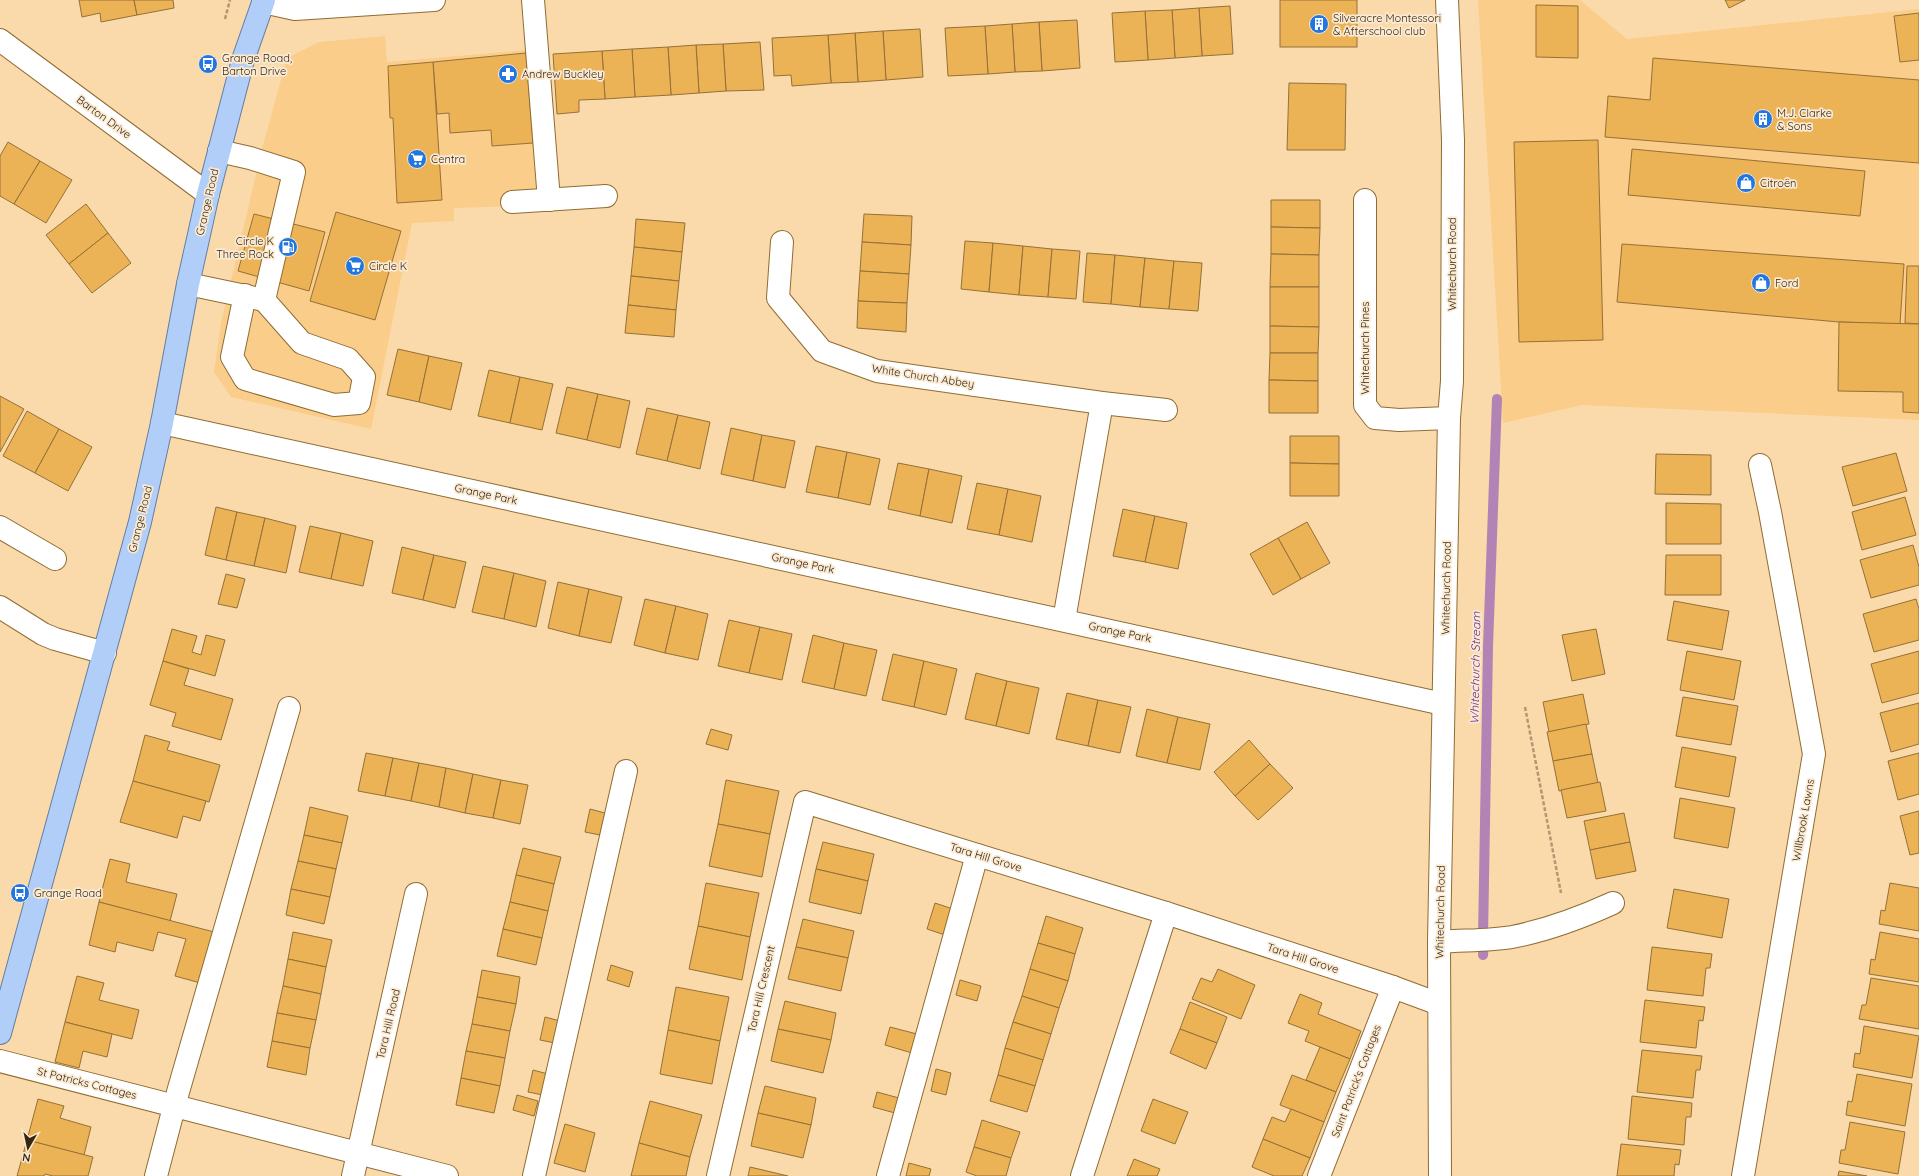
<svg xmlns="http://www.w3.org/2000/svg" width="1919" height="1176" font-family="Quicksand,sans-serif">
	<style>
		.built { fill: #facd8a }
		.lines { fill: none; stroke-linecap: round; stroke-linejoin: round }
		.stream { stroke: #b283b5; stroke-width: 10 }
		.building { fill: #ebb256; stroke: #957137 }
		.minor-casing { stroke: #906c32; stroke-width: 24 }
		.major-casing { stroke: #637ea3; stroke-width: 24 }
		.path { stroke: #b29871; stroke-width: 2.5; stroke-dasharray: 4 2; stroke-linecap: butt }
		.minor { stroke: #fff; stroke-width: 22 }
		.major { stroke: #b0cef8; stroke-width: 22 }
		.labels { text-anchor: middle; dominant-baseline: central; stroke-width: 3.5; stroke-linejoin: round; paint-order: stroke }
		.poi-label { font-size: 11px; fill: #37270f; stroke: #faead3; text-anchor: start }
		.street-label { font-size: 11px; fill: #37270f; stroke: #faead3 }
		.water-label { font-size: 12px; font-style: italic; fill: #702a87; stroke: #faead3 }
	</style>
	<rect width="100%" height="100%" fill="#fadaab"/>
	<g class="built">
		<path d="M1478 0H1580L1627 39 1919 9V420L1582 405 1503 423Z"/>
		<path d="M385 36 387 62 527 50 545 205 454 208V221L412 223 371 429 231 397 214 372 221 323 263 145 287 58 319 42Z"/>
	</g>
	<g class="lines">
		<g class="stream">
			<path d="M1483 938 1488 647 1497 399"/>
			<path d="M1483 955 1484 943"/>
		</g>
	</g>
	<g class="building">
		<path d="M79 0H134L137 15 101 22 100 13 82 17Z"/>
		<path d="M134 0H173L174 8 137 15Z"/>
		<rect x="1280" y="0" width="77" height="47"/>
		<path d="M1725 0H1745L1729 8Z"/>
		<path d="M1536 5 1578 6V58L1536 57Z"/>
		<path d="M1230 6 1233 54 1202 56 1199 8Z"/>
		<path d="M1199 8 1202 56 1175 58 1172 10Z"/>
		<path d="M1172 10 1175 58 1148 60 1145 11Z"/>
		<path d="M1145 11 1148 60 1115 62 1112 13Z"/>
		<path d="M1919 13V60L1900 62 1894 16Z"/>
		<path d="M1077 20 1080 68 1042 71 1039 22Z"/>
		<path d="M1039 22 1042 71 1015 72 1012 24Z"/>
		<path d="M1012 24 1015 72 988 74 985 26Z"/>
		<path d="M985 26 988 74 948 76 945 28Z"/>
		<path d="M920 29 923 77 886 80 883 31Z"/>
		<path d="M883 31 886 80 858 82 855 33Z"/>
		<path d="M855 33 858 82 831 83 828 35Z"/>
		<path d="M828 35 831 83 792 86 791 75 774 76 772 38Z"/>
		<path d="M760 42 764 90 726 91 723 44Z"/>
		<path d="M723 44 726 91 699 93 696 45Z"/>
		<path d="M696 45 699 93 671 95 668 47Z"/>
		<path d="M668 47 671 95 635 97 632 49Z"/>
		<path d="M632 49 635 97 605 99 602 51Z"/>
		<path d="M602 51 605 99 579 100V112L557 114 553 54Z"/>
		<path d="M526 53 533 143 492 146 491 130 450 133 449 113 437 114 433 62Z"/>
		<path d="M1653 58 1919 80V163L1605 137 1608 96 1650 100Z"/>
		<path d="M433 62 442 200 397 203 393 118H390L388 66Z"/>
		<path d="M1289 83 1346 84 1345 150H1287Z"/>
		<path d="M1598 140 1603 340 1519 342 1514 142Z"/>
		<path d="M8 142 40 161 14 204 0 196V156Z"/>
		<path d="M1632 149 1865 171 1860 216 1628 195Z"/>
		<path d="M40 161 72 180 46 223 14 204Z"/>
		<path d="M1271 200H1320V228L1271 227Z"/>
		<path d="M86 204 108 233 69 264 46 235Z"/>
		<path d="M336 212 401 231 375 320 310 301Z"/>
		<path d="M254 214 325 232 309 291 238 271Z"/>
		<path d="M864 214 912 216 911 245 862 242Z"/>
		<path d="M636 219 685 223 682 252 634 247Z"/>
		<path d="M1271 227 1320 228 1319 255 1271 254Z"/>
		<path d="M108 233 131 263 92 293 69 264Z"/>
		<path d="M965 241 993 243 989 292 961 289Z"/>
		<path d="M862 242 911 245 909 274 860 271Z"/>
		<path d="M993 243 1023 246 1019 295 989 292Z"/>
		<path d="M1622 244 1904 264 1900 324 1839 322 1617 302Z"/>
		<path d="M1023 246 1052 249 1048 297 1019 295Z"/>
		<path d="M634 247 682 252 679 281 631 276Z"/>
		<path d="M1052 249 1080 251 1076 299 1048 297Z"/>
		<path d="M1087 253 1115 255 1111 304 1083 302Z"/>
		<path d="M1271 254 1319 255V287H1270Z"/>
		<path d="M1115 255 1145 258 1140 307 1111 304Z"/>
		<path d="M1145 258 1174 261 1169 309 1140 307Z"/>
		<path d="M1174 261 1202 263 1198 311 1169 309Z"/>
		<path d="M1907 266H1919V324L1905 323Z"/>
		<path d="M860 271 909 274 907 303 858 301Z"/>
		<path d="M631 276 679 281 676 310 628 305Z"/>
		<path d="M1270 287H1319V327L1270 326Z"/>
		<path d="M858 301 907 303 906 332 857 328Z"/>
		<path d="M628 305 676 310 674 337 625 333Z"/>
		<path d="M1839 322 1919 324V413L1903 412V392L1838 391Z"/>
		<path d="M1270 326 1319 327 1318 353H1270Z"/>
		<path d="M398 349 429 356 419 402 387 395Z"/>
		<path d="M1270 353H1318V381L1269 380Z"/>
		<path d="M429 356 462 363 451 410 419 402Z"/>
		<path d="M489 370 520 377 510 423 478 416Z"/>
		<path d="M520 377 553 384 542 430 510 423Z"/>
		<path d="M1269 380 1318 381V413H1269Z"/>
		<path d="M567 387 598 394 587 440 556 433Z"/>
		<path d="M598 394 630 401 620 448 587 440Z"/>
		<path d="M0 396 24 409 0 452Z"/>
		<path d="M647 408 678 415 667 461 636 454Z"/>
		<path d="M27 411 59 429 35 473 3 456Z"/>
		<path d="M678 415 710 422 700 469 667 461Z"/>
		<path d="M731 428 762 435 753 481 721 474Z"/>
		<path d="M59 429 92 447 68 491 35 473Z"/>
		<path d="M762 435 795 441 785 488 753 481Z"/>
		<path d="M1290 436H1339V464L1290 463Z"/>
		<path d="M816 446 847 452 838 498 806 492Z"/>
		<path d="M847 452 880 459 870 505 838 498Z"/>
		<path d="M1896 453 1907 491 1853 506 1842 467Z"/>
		<path d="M1656 454 1711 455V495L1655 494Z"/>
		<path d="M898 463 929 469 920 516 888 509Z"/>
		<path d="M1290 463 1339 464V496H1290Z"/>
		<path d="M929 469 962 476 952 523 920 516Z"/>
		<path d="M977 483 1008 489 999 535 967 529Z"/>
		<path d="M1008 489 1041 496 1032 542 999 535Z"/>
		<path d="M1905 497 1916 535 1862 550 1852 512Z"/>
		<path d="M1666 503 1721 504V544H1666Z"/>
		<path d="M216 507 237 512 226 560 205 555Z"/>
		<path d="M1123 509 1155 516 1145 562 1113 556Z"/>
		<path d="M237 512 265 518 254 566 226 560Z"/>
		<path d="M1155 516 1187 523 1178 569 1145 562Z"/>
		<path d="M265 518 296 526 286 573 254 566Z"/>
		<path d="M1307 522 1330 563 1301 579 1278 538Z"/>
		<path d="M310 526 341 533 331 579 299 572Z"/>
		<path d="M341 533 373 541 363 586 331 579Z"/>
		<path d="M1278 538 1301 579 1273 595 1250 554Z"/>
		<path d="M1913 545 1919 567V585L1871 598 1860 560Z"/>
		<path d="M402 547 434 555 423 600 392 593Z"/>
		<path d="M434 555 466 562 455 608 423 600Z"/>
		<path d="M1666 555H1721V595H1665Z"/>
		<path d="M483 566 514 573 504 619 472 612Z"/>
		<path d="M514 573 546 581 536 627 504 619Z"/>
		<path d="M226 574 245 579 237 608 218 604Z"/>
		<path d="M558 582 589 589 579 636 548 628Z"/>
		<path d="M589 589 622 597 611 643 579 636Z"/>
		<path d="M645 599 676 606 665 653 634 645Z"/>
		<path d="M1916 599 1919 609V640L1874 652 1863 614Z"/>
		<path d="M1674 601 1729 611 1722 650 1667 640Z"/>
		<path d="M676 606 708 614 698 660 665 653Z"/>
		<path d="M729 620 760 627 749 673 718 666Z"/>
		<path d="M760 627 792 634 782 680 749 673Z"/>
		<path d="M172 629 197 636 192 652 201 655 206 635 225 640 215 676 163 661Z"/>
		<path d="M1596 629 1605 674 1572 681 1562 635Z"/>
		<path d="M813 635 844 643 834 689 802 682Z"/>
		<path d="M844 643 877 650 866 696 834 689Z"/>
		<path d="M1687 651 1741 661 1734 700 1680 690Z"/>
		<path d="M1919 651V693L1882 703 1871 664Z"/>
		<path d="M893 654 924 661 914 707 882 700Z"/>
		<path d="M163 661 189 669 184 685 233 699 221 740 172 726 176 713 150 705Z"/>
		<path d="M924 661 957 669 946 715 914 707Z"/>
		<path d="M976 673 1007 681 996 726 965 719Z"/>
		<path d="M1007 681 1039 688 1029 734 996 726Z"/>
		<path d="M1067 693 1098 700 1088 746 1056 739Z"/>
		<path d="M1583 694 1589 724 1549 732 1543 702Z"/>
		<path d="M1683 697 1738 706 1731 745 1676 736Z"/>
		<path d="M1098 700 1131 707 1120 753 1088 746Z"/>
		<path d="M1919 703V744L1891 752 1880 713Z"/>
		<path d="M1147 709 1178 717 1167 763 1136 756Z"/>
		<path d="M1178 717 1210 724 1200 770 1167 763Z"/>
		<path d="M1586 724 1592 754 1553 761 1547 732Z"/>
		<path d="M711 729 732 735 728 750 706 744Z"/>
		<path d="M145 735 170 742 167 750 220 765 209 802 133 781Z"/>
		<path d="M1249 740 1270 764 1235 796 1214 772Z"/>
		<path d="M1682 747 1736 757 1729 797 1675 787Z"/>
		<path d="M366 753 393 758 385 796 358 791Z"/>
		<path d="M1919 753V794L1898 800 1888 761Z"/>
		<path d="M1592 754 1598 783 1559 791 1553 761Z"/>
		<path d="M393 758 419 763 411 801 385 796Z"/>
		<path d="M419 763 446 768 439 807 411 801Z"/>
		<path d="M1270 764 1293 788 1258 820 1235 796Z"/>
		<path d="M446 768 473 774 465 813 439 807Z"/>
		<path d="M473 774 501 780 493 818 465 813Z"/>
		<path d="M501 780 528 785 520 824 493 818Z"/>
		<path d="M726 780 779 791 770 834 718 824Z"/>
		<path d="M133 781 206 801 200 821 183 816 177 838 120 822Z"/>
		<path d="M1600 782 1606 811 1567 818 1561 790Z"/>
		<path d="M1680 798 1735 808 1728 848 1674 838Z"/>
		<path d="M310 807 348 816 342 843 304 835Z"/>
		<path d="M590 809 605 813 600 835 585 832Z"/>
		<path d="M1919 811V853L1910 855 1900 816Z"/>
		<path d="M1624 813 1630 842 1590 850 1584 821Z"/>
		<path d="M718 824 770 834 762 877 709 866Z"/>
		<path d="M304 835 342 843 336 869 298 861Z"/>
		<path d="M823 842 874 854 868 881 816 869Z"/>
		<path d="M1630 842 1636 871 1596 879 1590 850Z"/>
		<path d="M523 848 561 857 554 884 516 875Z"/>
		<path d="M110 859 130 864 126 882 177 894 170 921 99 902Z"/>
		<path d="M298 861 336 869 330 897 291 889Z"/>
		<path d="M816 869 868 881 861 914 809 902Z"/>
		<path d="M516 875 554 884 548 911 510 902Z"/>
		<path d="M706 883 759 893 750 937 698 926Z"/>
		<path d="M1890 883 1919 888V931L1879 924 1881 910 1885 911Z"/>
		<path d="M291 889 330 897 324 924 286 915Z"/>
		<path d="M1674 889 1729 899 1722 938 1667 928Z"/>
		<path d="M99 902 218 933 204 984 175 976 186 939 158 932 153 951 117 942 115 952 89 945Z"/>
		<path d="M510 902 548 911 542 938 503 929Z"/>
		<path d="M935 903 953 909 945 935 927 929Z"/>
		<path d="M1046 916 1083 928 1075 954 1038 943Z"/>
		<path d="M803 919 854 931 848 958 796 947Z"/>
		<path d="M698 926 750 937 742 980 689 969Z"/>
		<path d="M503 929 542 938 536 965 497 956Z"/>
		<path d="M293 932 332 940 326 967 288 959Z"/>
		<path d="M1880 932 1919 939V982L1869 974 1871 959 1875 960Z"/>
		<path d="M1038 943 1075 954 1068 981 1030 969Z"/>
		<path d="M796 947 848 958 841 991 788 979Z"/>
		<path d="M1652 947 1712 954 1710 968H1706L1703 996 1647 990Z"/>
		<path d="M288 959 326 967 321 994 283 986Z"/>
		<path d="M611 965 633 972 629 987 607 980Z"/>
		<path d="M1030 969 1068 981 1059 1008 1022 996Z"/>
		<path d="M1218 969 1255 985 1241 1019 1192 999 1201 978 1212 982Z"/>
		<path d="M482 970 520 977 516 1004 477 997Z"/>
		<path d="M77 976 104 983 99 1000 139 1010 132 1039 65 1022Z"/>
		<path d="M1871 978 1919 986V1029L1859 1019 1862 1005H1866Z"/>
		<path d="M960 980 981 986 977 1001 956 995Z"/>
		<path d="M283 986 321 994 316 1020 277 1013Z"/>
		<path d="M676 987 729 997 720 1041 668 1030Z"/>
		<path d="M1300 994 1322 1003 1318 1014 1361 1031 1350 1059 1305 1041 1309 1031 1288 1023Z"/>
		<path d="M1022 996 1059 1008 1051 1034 1013 1022Z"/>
		<path d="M477 997 516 1004 510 1031 472 1024Z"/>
		<path d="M1645 1000 1705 1007 1703 1021 1699 1020 1696 1048 1640 1042Z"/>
		<path d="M785 1001 836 1013 831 1040 778 1029Z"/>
		<path d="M1190 1002 1227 1017 1217 1043 1180 1029Z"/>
		<path d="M277 1013 316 1020 310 1048 272 1041Z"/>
		<path d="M545 1017 560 1021 555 1043 540 1040Z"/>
		<path d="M65 1022 112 1034 107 1057 83 1051 79 1068 55 1062Z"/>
		<path d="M1013 1022 1051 1034 1043 1060 1005 1048Z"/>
		<path d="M472 1024 510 1031 505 1058 466 1051Z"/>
		<path d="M1864 1026 1919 1036 1912 1078 1853 1067 1855 1053 1860 1054Z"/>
		<path d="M890 1027 917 1034 912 1053 885 1045Z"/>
		<path d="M778 1029 831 1040 823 1073 771 1061Z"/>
		<path d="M1180 1029 1217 1043 1206 1069 1170 1053Z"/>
		<path d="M668 1030 720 1041 712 1084 660 1074Z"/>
		<path d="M272 1041 310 1048 306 1075 267 1067Z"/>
		<path d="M1320 1047 1350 1059 1336 1092 1306 1080Z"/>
		<path d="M1005 1048 1043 1060 1035 1086 998 1075Z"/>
		<path d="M1642 1050 1702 1056 1700 1070H1696L1693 1098 1637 1092Z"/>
		<path d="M466 1051 505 1058 500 1086 461 1078Z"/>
		<path d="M936 1069 951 1073 946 1095 931 1091Z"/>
		<path d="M533 1070 548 1074 543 1095 528 1092Z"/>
		<path d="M1857 1074 1912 1084 1905 1126 1846 1115 1848 1101 1852 1102Z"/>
		<path d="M998 1075 1035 1086 1027 1112 990 1101Z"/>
		<path d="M1292 1075 1336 1092 1324 1122 1280 1105Z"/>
		<path d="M461 1078 500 1086 494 1113 456 1105Z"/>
		<path d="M765 1086 816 1098 811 1125 758 1113Z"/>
		<path d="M877 1092 899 1098 895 1113 873 1107Z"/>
		<path d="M517 1095 538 1101 534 1116 513 1110Z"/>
		<path d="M1632 1096 1692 1103 1691 1117H1686L1684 1145 1628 1139Z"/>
		<path d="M38 1099 64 1106 60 1118 91 1127 84 1155 27 1140Z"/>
		<path d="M1153 1099 1188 1112 1175 1144 1141 1131Z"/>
		<path d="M650 1101 702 1115 690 1157 639 1143Z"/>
		<path d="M1291 1109 1324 1122 1310 1158 1263 1139 1272 1117 1285 1122Z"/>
		<path d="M758 1113 811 1125 803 1158 751 1146Z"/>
		<path d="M982 1120 1020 1132 1011 1158 974 1147Z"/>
		<path d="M1850 1122 1905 1132 1898 1174 1839 1163 1841 1150H1845Z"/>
		<path d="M565 1124 595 1133 585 1172 554 1163Z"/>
		<path d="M1263 1139 1310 1158 1302 1176H1274L1252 1167Z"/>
		<path d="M27 1140 93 1157 88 1176H53L45 1174 44 1176H17Z"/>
		<path d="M639 1143 690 1157 686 1176H631Z"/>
		<path d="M1621 1144 1681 1150 1679 1165 1675 1164 1674 1176H1617Z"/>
		<path d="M974 1147 1011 1158 1006 1176H977L966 1172Z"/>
		<path d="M1134 1159 1160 1169 1157 1176H1127Z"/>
		<path d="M909 1163 931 1169 929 1176H906Z"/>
		<path d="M750 1167 788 1176H748Z"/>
		<path d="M1839 1171 1867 1176H1838Z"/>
	</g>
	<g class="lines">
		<g class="minor-casing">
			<g id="minor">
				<path d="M533 0 549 200"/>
				<path d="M263 2 295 9 434 0"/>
				<path d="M0 40 208 194"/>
				<path d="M1365 200V405L1375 418 1399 420 1449 418"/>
				<path d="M512 202 606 196"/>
				<path d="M782 242 778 298 822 351 877 371 1102 403 1166 410"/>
				<path d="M188 284 264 300 294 172 250 158 219 151"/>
				<path d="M245 295 232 357 245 379 334 405 359 403 364 377 348 359 302 343 264 300"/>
				<path d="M162 423 1443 704"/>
				<path d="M0 527 55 559"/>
				<path d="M0 607 43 634 55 639 105 653"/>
				<path d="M1064 620 1102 403"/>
				<path d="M1439 942C1464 940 1488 941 1512 937 1548 930 1580 918 1613 903"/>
				<path d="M0 1061 447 1176"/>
				<path d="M156 1176 178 1092 289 708"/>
				<path d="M353 1176 416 894"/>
				<path d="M534 1176 626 771"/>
				<path d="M718 1176 805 802 1166 913 1393 987 1439 1004"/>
				<path d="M888 1176 977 855"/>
				<path d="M1082 1176 1166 913"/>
				<path d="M1319 1176 1393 987"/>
				<path d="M1440 1176 1439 942 1449 418 1452 381 1453 140 1447 0"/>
				<path d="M1743 1176 1814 754 1770 512 1760 465"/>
			</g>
		</g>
		<g class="major-casing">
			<path id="major" d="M0 1033 140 522 162 423 188 284 208 194 243 60 264 0"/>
		</g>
		<g class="path">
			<path d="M225 19 230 0"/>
			<path d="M1525 707 1561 893"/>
		</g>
		<use href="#minor" class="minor"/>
		<use href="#major" class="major"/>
	</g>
	<defs>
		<g id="building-disc" transform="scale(1)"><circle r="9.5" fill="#2276e1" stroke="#faead3"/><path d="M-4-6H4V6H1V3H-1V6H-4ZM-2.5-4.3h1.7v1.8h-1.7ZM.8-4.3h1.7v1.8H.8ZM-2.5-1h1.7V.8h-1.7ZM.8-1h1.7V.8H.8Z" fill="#fff"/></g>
		<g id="bus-disc" transform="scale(1)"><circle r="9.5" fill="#2276e1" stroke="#faead3"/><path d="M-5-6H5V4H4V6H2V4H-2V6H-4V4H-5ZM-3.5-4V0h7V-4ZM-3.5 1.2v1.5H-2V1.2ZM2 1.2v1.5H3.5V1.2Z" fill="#fff"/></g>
		<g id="pharmacy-disc" transform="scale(1)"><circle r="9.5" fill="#2276e1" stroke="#faead3"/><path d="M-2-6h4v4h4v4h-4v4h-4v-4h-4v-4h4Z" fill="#fff"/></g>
		<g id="supermarket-disc" transform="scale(1)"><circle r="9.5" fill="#2276e1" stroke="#faead3"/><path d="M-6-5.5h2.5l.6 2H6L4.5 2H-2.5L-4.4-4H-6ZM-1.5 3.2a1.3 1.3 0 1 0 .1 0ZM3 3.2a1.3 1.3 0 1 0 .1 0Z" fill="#fff"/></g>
		<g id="shop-disc" transform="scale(1)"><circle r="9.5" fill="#2276e1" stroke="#faead3"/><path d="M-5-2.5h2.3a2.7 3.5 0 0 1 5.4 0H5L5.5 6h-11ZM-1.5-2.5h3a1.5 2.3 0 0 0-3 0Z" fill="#fff"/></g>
		<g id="fuel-disc" transform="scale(1)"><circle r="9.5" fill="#2276e1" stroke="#faead3"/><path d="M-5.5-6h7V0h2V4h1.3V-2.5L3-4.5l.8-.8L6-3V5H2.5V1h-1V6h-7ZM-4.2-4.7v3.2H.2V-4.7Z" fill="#fff"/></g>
	</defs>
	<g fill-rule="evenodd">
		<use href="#building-disc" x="1319" y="24"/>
		<use href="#bus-disc" x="208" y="64"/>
		<use href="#pharmacy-disc" x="508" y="74"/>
		<use href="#building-disc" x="1763" y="119"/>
		<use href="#supermarket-disc" x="417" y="159"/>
		<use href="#shop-disc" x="1746" y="183"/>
		<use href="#fuel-disc" x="288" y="247"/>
		<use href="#supermarket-disc" x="355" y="266"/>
		<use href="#shop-disc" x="1761" y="283"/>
		<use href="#bus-disc" x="20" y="893"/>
	</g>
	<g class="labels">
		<g class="poi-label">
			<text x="1333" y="18">Silveracre Montessori<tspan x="1333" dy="13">&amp; Afterschool club</tspan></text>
			<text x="222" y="58">Grange Road,<tspan x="222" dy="13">Barton Drive</tspan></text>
			<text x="522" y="74">Andrew Buckley</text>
			<text x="1777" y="113">M.J. Clarke<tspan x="1777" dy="13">&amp; Sons</tspan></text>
			<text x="431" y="159">Centra</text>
			<text x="1760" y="183">Citroën</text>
			<text x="274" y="241" text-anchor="end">Circle K<tspan x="274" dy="13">Three Rock</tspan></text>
			<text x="369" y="266">Circle K</text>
			<text x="1775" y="283">Ford</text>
			<text x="34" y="893">Grange Road</text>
		</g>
		<g class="street-label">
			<text transform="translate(104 117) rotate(36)">Barton Drive</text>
			<text transform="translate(207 202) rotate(-77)">Grange Road</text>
			<text transform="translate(1452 264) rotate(-90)">Whitechurch Road</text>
			<text transform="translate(1365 348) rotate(-90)">Whitechurch Pines</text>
			<text transform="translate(923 376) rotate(9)">White Church Abbey</text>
			<text transform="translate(486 494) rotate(12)">Grange Park</text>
			<text transform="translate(140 519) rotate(-76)">Grange Road</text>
			<text transform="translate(803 563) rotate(12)">Grange Park</text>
			<text transform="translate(1446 588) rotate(-89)">Whitechurch Road</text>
			<text transform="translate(1120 632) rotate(12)">Grange Park</text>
			<text transform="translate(1803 820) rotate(-80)">Willbrook Lawns</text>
			<text transform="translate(986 857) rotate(17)">Tara Hill Grove</text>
			<text transform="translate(1440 912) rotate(-89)">Whitechurch Road</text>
			<text transform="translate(1303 958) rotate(18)">Tara Hill Grove</text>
			<text transform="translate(761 989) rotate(-77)">Tara Hill Crescent</text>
			<text transform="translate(388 1024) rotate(-77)">Tara Hill Road</text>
			<text transform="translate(1356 1081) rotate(-69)">Saint Patrick's Cottages</text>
			<text transform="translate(87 1083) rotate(14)">St Patricks Cottages</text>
		</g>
		<g class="water-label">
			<text transform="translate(1475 668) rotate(-89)">Whitechurch Stream</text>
		</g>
	</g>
	<g transform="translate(28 1148) rotate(189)" stroke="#faead3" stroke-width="3" paint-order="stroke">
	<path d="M0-3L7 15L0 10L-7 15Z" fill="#37270f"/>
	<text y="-6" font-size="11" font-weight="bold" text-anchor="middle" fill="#37270f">N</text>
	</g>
</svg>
